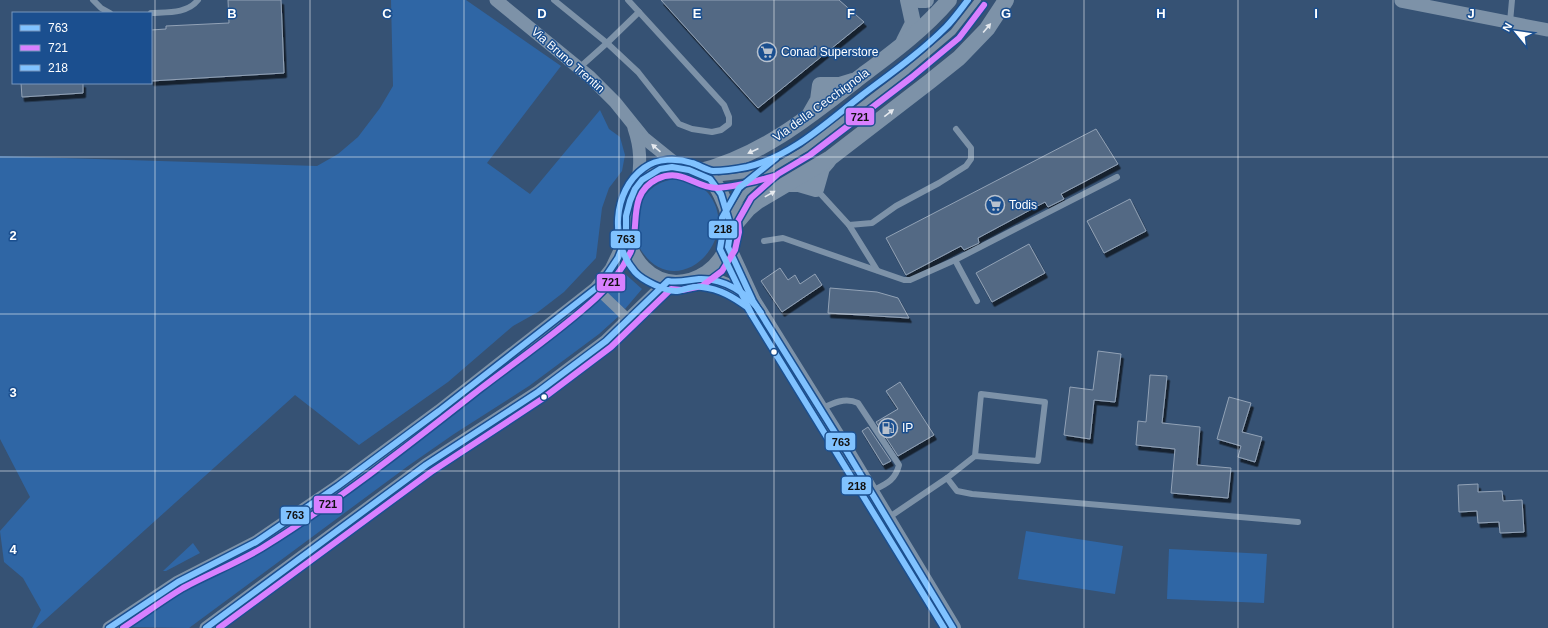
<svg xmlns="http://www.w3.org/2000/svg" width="1548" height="628" font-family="Arial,sans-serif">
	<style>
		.green { fill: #2f66a5 }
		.building { fill: #526984; stroke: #92a2b6; filter: url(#shadow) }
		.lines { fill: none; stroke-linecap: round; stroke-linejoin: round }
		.service { stroke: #7d92a8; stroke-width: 6 }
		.pedestrian { stroke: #7d92a8; stroke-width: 10 }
		.minor { stroke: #7d92a8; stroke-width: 13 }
		.tertiary { stroke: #7d92a8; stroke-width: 16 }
		.bus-1-casing { stroke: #1b4f8f; stroke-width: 9 }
		.bus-2-casing { stroke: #1b4f8f; stroke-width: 9 }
		.bus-3-casing { stroke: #1b4f8f; stroke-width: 9 }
		.bus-1 { stroke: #80c2ff; stroke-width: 6 }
		.bus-2 { stroke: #d880ff; stroke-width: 6 }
		.bus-3 { stroke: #80c2ff; stroke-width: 6 }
		.oneway { fill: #e5e9ee }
		.grid { fill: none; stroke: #fff; stroke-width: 1; stroke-opacity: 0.55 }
		.bus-dot { fill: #fff; stroke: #1b4f8f; stroke-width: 1.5 }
		.labels { text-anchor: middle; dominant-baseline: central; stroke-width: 3; stroke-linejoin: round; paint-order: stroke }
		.poi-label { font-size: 12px; fill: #fff; stroke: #1b4f8f; text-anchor: start }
		.street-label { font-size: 12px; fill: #fff; stroke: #1b4f8f }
		.grid-label { font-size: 13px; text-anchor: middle; font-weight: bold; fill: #fff; stroke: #1b4f8f; stroke-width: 3; stroke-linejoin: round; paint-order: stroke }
		.line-badge { stroke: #1b4f8f; stroke-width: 1.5 }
		.pale-badge-label { font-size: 11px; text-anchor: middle; font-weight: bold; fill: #111 }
	</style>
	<defs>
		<filter id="shadow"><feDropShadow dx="2.5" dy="4.5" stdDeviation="0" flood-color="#0009"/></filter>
	</defs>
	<rect width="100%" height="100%" fill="#365274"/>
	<g class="green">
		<path d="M391 0H466L561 66 487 163 530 194 600 110 609 129 620 137 625 155 622 171 609 188 602 208 596 258 564 292 538 312 513 326 448 382 359 445 295 395 36 628H32L41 610 23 578 4 562 0 531 30 497 0 439V156L317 166 338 154 358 137 380 108 393 86Z"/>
		<path d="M673 179C688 179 698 182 708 193 744 238 679 303 643 253 629 234 634 204 651 189 658 183 665 181 673 179Z"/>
		<path d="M623 272 642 289 625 309 605 292Z"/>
		<path d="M600 297 619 316 599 334 529 386 454 434 408 466 189 628 128 627 181 590 287 536 476 396 524 355 577 317Z"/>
		<path d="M1026 531 1123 546 1115 594 1018 579Z"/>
		<path d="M193 543 200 553 166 571H163Z"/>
		<path d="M1169 549 1267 554 1264 603 1167 599Z"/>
	</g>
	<g class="building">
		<path d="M228 0H281L284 73 151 81V30L166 29V26L229 23Z"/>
		<path d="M661 0H839L864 22 758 108Z"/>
		<path d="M21 83H83V93L22 97Z"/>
		<path d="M1096 129 1118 164 1061 194 1064 199 1048 207 1045 202 978 238 979 243 964 250 961 246 906 275 886 238Z"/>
		<path d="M1130 199 1146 231 1104 253 1087 221Z"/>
		<path d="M1029 244 1045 273 992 302 976 273Z"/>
		<path d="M780 268 788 280 795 275 800 284 815 274 822 285 782 312 761 281Z"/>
		<path d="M830 288 877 292 898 298 909 318 828 313Z"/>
		<path d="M1098 351 1121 354 1115 402 1094 400 1090 439 1064 435 1070 387 1093 390Z"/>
		<path d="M1150 375 1167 376 1162 423 1200 427 1197 465 1231 468 1228 498 1171 493 1175 449 1136 445 1138 421 1146 422Z"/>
		<path d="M900 382 934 435 898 456 876 422 898 409 886 391Z"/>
		<path d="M1229 397 1251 403 1242 432 1262 437 1255 462 1238 457 1241 446 1217 439Z"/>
		<path d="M868 427 891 461 883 465 862 431Z"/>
		<path d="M1478 484V492L1502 491 1503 501 1522 500 1524 532 1500 533 1499 522 1478 523 1477 511 1459 512 1458 485Z"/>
	</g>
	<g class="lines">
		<g class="service">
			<path d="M93 0 101 8 110 13"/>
			<path d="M554 0 607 43 639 12 628 0"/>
			<path d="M151 13C167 12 187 14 198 0"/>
			<path d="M1510 22 1512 0"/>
			<path d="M579 68 607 43 638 72 679 124 692 129 712 132 721 130 729 124V117L724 105 639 12"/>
			<path d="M714 179 747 175 770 169"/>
			<path d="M817 190 849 225 872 223 896 206 939 183 966 166 971 159V148L956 129"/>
			<path d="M731 216 745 193 756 183 773 168 805 149 907 71 953 32 978 0"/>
			<path d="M849 225 877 270"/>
			<path d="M764 241 783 238 904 280H910L955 260 1117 177"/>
			<path d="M955 260 977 301"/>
			<path d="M821 409C833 403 845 397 858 403L899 465C895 481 886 484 872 491"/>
			<path d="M947 478 975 456 981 394 1045 402 1038 461 975 456"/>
			<path d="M888 518 947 478 957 491 972 494 1298 522"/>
		</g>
		<path class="pedestrian" d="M602 294 623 314"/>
		<g class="minor">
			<path d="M496 0 590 77 615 102 644 138 680 167"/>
			<path d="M1401 1 1548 30"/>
			<path d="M634 128C641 148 641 165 637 186"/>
			<path d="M109 628 178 582 256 542 338 486 439 411 596 288 611 269 626 238"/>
			<path d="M206 628 426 465 538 392 606 341 668 281"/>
		</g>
		<g class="tertiary">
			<path d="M919 0H926"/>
			<path d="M904 41 913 23 908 0"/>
			<path d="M810 114 818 100 820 85H840L853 81"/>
			<path d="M672 167C685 167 701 171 711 180 719 187 722 197 726 206 735 233 730 256 707 273 698 279 687 283 676 283 622 280 608 200 649 174 656 170 663 168 672 167Z"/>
			<path d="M697 172C761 157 813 114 864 74 895 51 924 29 949 0"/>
			<path d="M789 184H799L816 189 822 168 828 161"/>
			<path d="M731 229 748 209 758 201 829 159 929 82 959 58 987 29 1006 0"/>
			<path d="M728 247 753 301 847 452 953 628"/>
			<path d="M699 278C720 281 735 289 753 301"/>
		</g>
		<g class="bus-1-casing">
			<g id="bus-1">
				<path d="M109 628 178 582 256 542 338 486 439 411 600 285 618 258 626 238V216L630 201 635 189 642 180 660 169 672 167 689 170 710 179 721 194 731 227 728 247 753 301 847 452 953 628"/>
				<path d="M206 628 426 465 538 392 606 341 668 281C679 283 688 280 699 279 724 278 748 293 761 313"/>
			</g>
		</g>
		<g class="bus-2-casing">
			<g id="bus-2">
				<path d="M123 628C143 615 163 600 183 588 209 574 237 563 262 548 338 501 410 444 480 389 519 359 560 331 596 298 610 285 623 269 631 251 640 226 627 194 657 179 682 167 695 188 717 188 737 187 756 181 775 176"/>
				<path d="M219 628 431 472 542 399 611 347 671 289 682 290 702 286 722 271 735 250 739 232 738 221 751 198 778 174 810 155 912 77 959 38 984 5"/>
			</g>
		</g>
		<g class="bus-3-casing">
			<g id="bus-3">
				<path d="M752 315 720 249 723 231 722 218 739 188 776 158"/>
				<path d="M944 628 747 307C733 297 720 289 702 287 694 285 685 290 677 291 666 292 642 280 635 272 610 243 612 191 644 168 657 158 677 158 692 163 699 165 706 170 713 171 723 171 737 169 747 167 791 157 826 123 861 96 890 74 920 53 946 27 954 19 961 9 968 0"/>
			</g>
		</g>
		<use href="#bus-1" class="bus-1"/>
		<use href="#bus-2" class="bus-2"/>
		<use href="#bus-3" class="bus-3"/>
	</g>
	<defs><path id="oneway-solid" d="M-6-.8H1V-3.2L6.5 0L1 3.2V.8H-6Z"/></defs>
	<g class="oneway">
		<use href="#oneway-solid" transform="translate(987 28) rotate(-50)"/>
		<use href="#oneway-solid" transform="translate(889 113) rotate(-38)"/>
		<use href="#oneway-solid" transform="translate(656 148) rotate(-139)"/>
		<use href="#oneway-solid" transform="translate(753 151) rotate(155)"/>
		<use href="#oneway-solid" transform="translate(770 194) rotate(-29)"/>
	</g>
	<path class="grid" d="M155 0V628M310 0V628M464 0V628M619 0V628M774 0V628M929 0V628M1084 0V628M1238 0V628M1393 0V628M0 157H1548M0 314H1548M0 471H1548"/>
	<defs>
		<g id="supermarket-ring" transform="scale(1)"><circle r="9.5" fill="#1b4f8f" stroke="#b9c2ce" stroke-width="1.5"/><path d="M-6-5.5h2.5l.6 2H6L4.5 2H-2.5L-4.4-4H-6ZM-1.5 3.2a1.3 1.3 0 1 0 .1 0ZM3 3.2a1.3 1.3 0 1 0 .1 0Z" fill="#b9c2ce"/></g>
		<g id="fuel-ring" transform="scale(1)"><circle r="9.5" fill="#1b4f8f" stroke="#b9c2ce" stroke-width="1.5"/><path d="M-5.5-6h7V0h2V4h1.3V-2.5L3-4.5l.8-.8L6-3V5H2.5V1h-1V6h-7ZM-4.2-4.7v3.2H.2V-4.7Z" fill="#b9c2ce"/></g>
	</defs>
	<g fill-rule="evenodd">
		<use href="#supermarket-ring" x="767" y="52"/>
		<use href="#supermarket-ring" x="995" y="205"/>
		<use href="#fuel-ring" x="888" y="428"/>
	</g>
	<g class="bus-dot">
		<circle cx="774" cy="352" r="3.5"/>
		<circle cx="544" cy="397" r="3.5"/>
	</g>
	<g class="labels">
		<g class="poi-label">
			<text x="781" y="52">Conad Superstore</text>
			<text x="1009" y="205">Todis</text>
			<text x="902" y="428">IP</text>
		</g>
		<g class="street-label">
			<text transform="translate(568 60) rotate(41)">Via Bruno Trentin</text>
			<text transform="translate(821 105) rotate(-36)">Via della Cecchignola</text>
		</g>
	</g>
	<g class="grid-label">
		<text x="232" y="18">B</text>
		<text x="387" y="18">C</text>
		<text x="542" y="18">D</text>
		<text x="697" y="18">E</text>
		<text x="851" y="18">F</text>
		<text x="1006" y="18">G</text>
		<text x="1161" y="18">H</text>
		<text x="1316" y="18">I</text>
		<text x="1471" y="18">J</text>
		<text x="13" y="240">2</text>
		<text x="13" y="397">3</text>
		<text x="13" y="554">4</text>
	</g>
	<g class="line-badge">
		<rect x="845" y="107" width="30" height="19" rx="4" fill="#d880ff"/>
		<rect x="708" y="220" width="30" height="19" rx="4" fill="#80c2ff"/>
		<rect x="610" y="230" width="31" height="19" rx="4" fill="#80c2ff"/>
		<rect x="596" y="273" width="30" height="19" rx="4" fill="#d880ff"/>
		<rect x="825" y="432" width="31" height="19" rx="4" fill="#80c2ff"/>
		<rect x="841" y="476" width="31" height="19" rx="4" fill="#80c2ff"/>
		<rect x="313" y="495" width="30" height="19" rx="4" fill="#d880ff"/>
		<rect x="280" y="506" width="30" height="19" rx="4" fill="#80c2ff"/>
	</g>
	<g class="pale-badge-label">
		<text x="860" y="121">721</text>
		<text x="723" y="233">218</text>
		<text x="626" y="243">763</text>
		<text x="611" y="286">721</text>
		<text x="841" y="446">763</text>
		<text x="857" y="490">218</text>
		<text x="328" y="508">721</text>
		<text x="295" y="519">763</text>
	</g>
	<rect x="12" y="12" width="140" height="72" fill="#1b4f8f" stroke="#7695bc"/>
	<rect x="20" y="25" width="20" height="6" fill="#80c2ff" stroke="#7695bc"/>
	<text x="48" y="32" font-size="12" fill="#ffffff">763</text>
	<rect x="20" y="45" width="20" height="6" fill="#d880ff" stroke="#7695bc"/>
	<text x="48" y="52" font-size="12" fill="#ffffff">721</text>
	<rect x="20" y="65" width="20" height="6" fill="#80c2ff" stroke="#7695bc"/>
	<text x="48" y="72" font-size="12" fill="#ffffff">218</text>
	<g transform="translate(1516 32) rotate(299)" stroke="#1b4f8f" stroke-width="3" paint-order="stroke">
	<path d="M0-3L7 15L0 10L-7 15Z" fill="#ffffff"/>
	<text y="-6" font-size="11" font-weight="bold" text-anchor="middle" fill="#ffffff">N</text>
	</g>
</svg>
